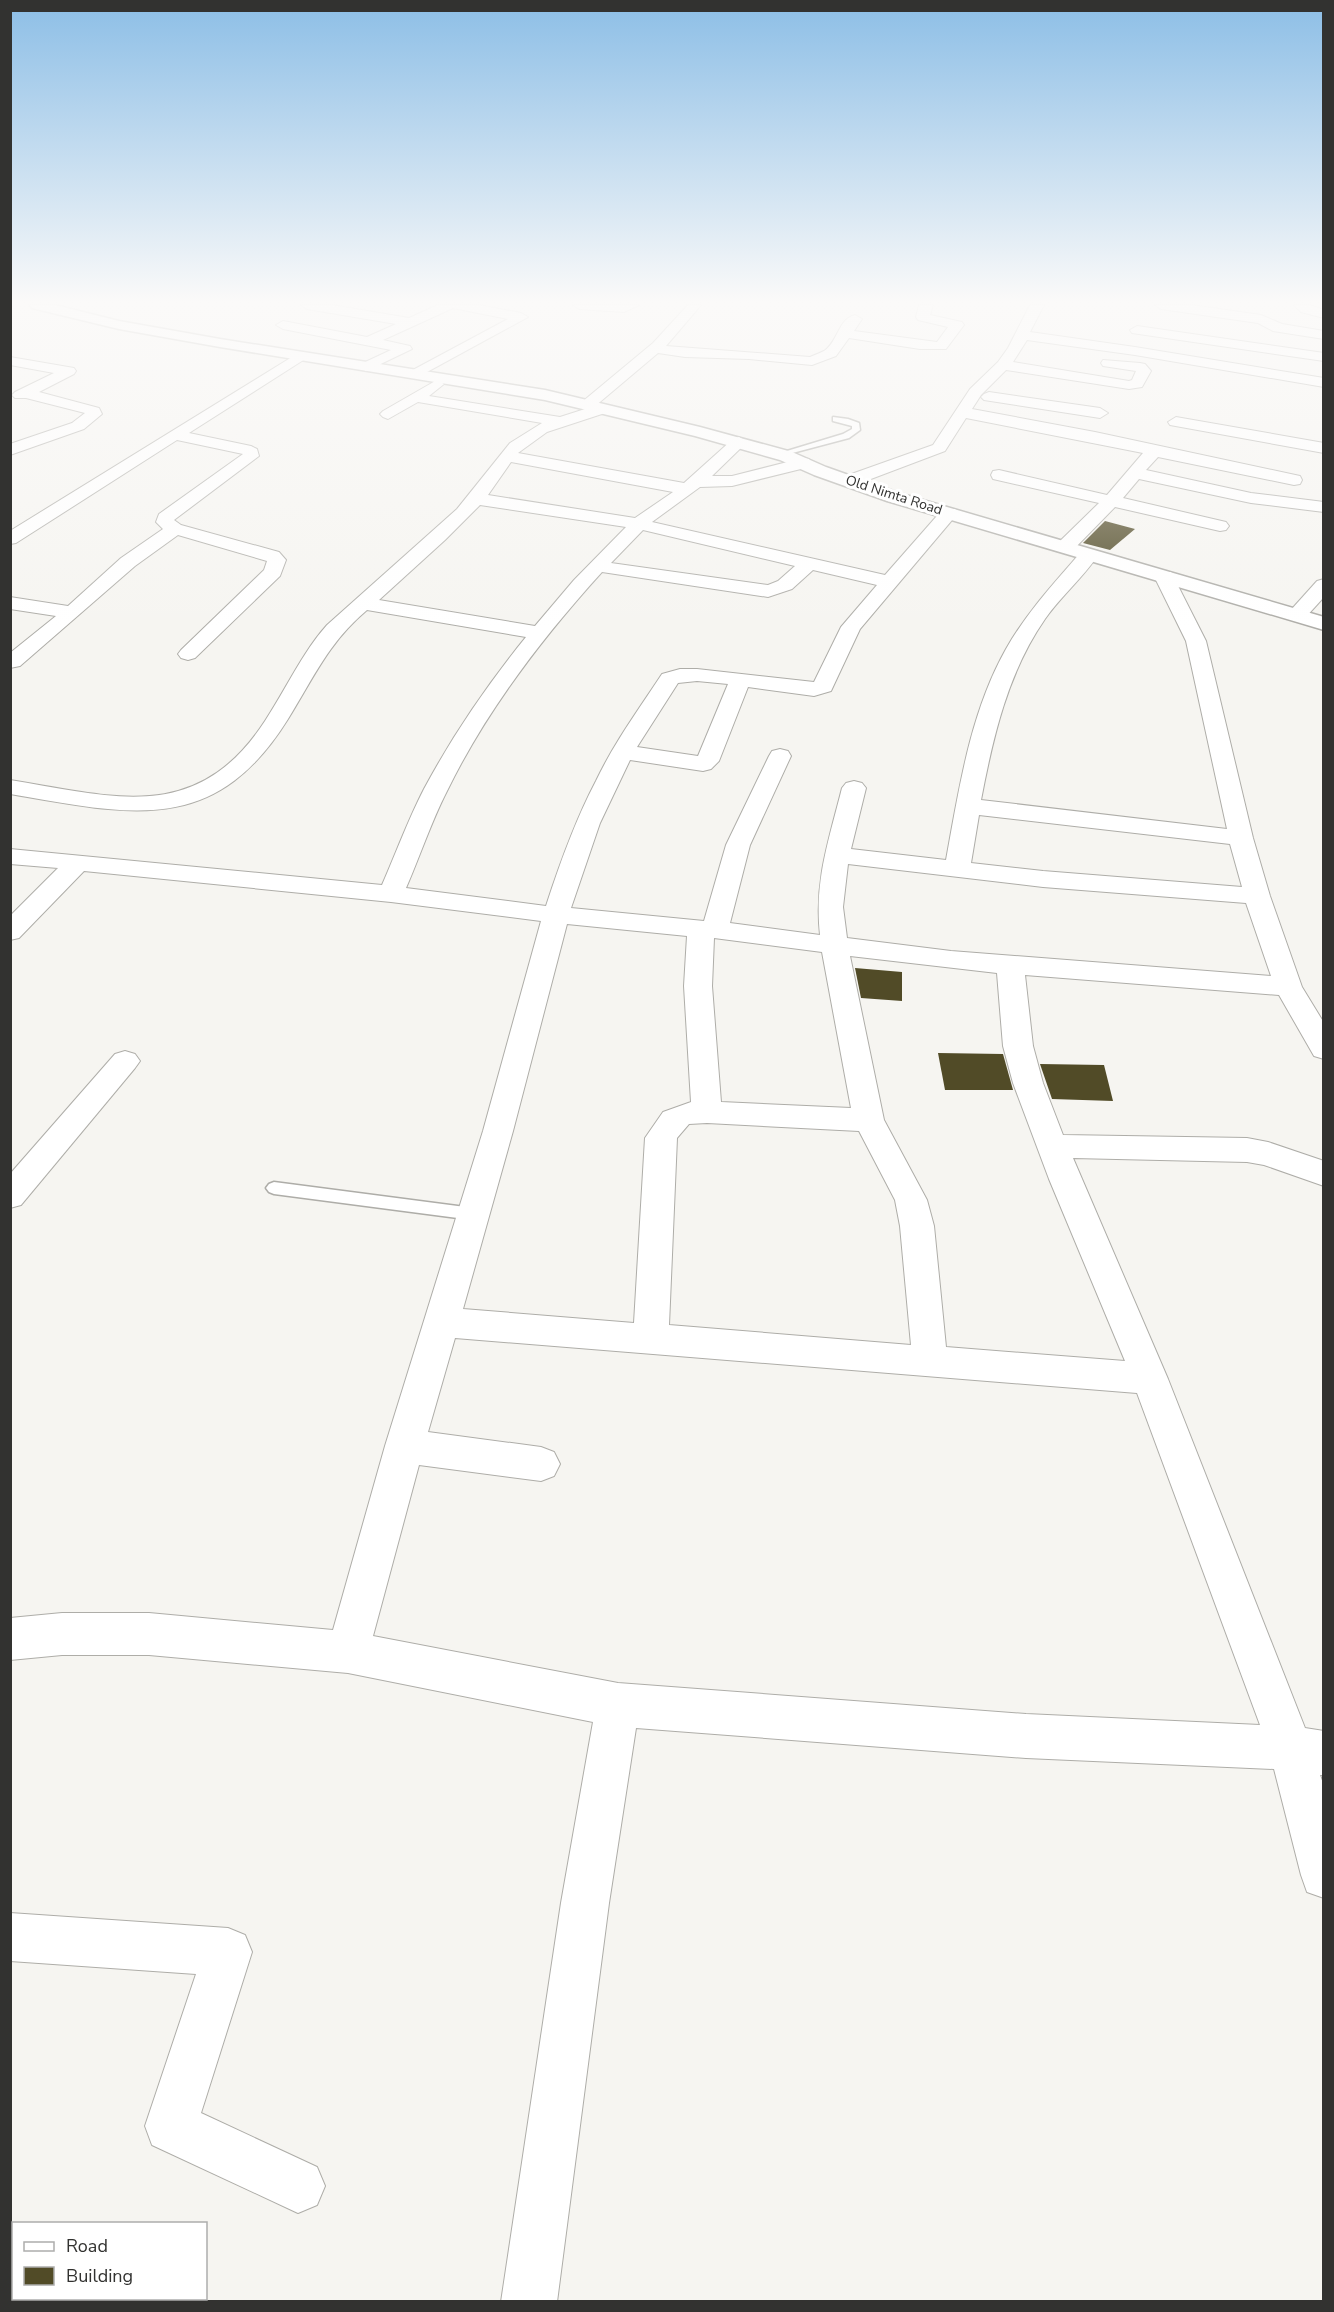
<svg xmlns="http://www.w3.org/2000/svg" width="1334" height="2312" font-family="'Nunito Sans',sans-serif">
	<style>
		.building { fill: #514b27 }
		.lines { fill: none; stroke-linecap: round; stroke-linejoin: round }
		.service-casing { stroke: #aeada8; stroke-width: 3 }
		.minor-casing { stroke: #aeada8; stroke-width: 2 }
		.tertiary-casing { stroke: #aeada8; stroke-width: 3 }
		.service { fill: #fff; fill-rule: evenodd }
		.minor { fill: #fff; fill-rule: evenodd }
		.tertiary { fill: #fff; fill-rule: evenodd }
		.labels { text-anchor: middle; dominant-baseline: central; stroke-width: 6; stroke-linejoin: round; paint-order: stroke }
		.far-street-label { font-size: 14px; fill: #323230; stroke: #fff }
	</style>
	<rect width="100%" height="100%" fill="#f6f5f1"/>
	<g class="building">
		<path d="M1105 521 1135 529 1110 550 1083 543Z"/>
		<path d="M855 968 902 972V1001L861 998Z"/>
		<path d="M938 1053 1003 1054 1013 1090H945Z"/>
		<path d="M1040 1064 1104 1065 1113 1101 1052 1099Z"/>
	</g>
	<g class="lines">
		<g class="service-casing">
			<g id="service">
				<path d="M833 417 848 419 859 423 860 430 849 438 781 456 777 454 843 434 852 429V426L833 421Z"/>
				<path d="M274 1182 473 1208 479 1210 481 1214 479 1218 473 1220 274 1194 269 1192 266 1188 269 1184Z"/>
			</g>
		</g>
		<g class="minor-casing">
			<g id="minor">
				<path d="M301 305H332L409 318 438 305H479L521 313 528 317 416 378 411 377 409 374 411 371 508 319 453 308 383 340 410 346 412 349 366 371 359 367 361 364 391 350 283 329 276 325 283 321 367 337 396 324 307 309Z"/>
				<path d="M573 305H639L624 312 579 309Z"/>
				<path d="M688 305H701L666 346 810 357C815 355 820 353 824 351 838 342 838 319 855 315L862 319 854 331 937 342 948 327 918 320 916 317 919 305H933L930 315 962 322 964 325 946 349H920L849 338 836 356 812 365 749 359 685 357 658 353 594 407 608 406 611 409 608 412 547 432 518 453 684 483 733 439 739 437 747 442 712 476H732L803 458 809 459 811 463 809 467 732 486 700 487 652 522 885 575 943 509H955L958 513 860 629 831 691 814 696 748 687 719 761 711 769 703 771 630 760 600 823 571 908 704 921 726 845 769 756 772 751 780 749 788 751 791 756 750 845 730 923 820 935C814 881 829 840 842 788L846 783 854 781 862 783 866 788 851 849 946 860C959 789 970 713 1006 649 1027 612 1055 582 1082 551H1096L1098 555C1083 578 1061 596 1045 619 1008 672 993 737 981 800L1227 829 1186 641 1154 576 1157 572H1171L1206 641 1253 838 1270 896 1302 987 1324 1023V1059L1314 1056 1279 995 1025 975 1033 1046 1043 1083 1063 1135 1247 1138 1268 1142 1324 1161V1186L1264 1165 1247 1162 1073 1158 1168 1379 1305 1728 1324 1731V1775H1320L1324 1786V1898L1307 1892 1301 1875 1274 1769 1026 1758 636 1728 609 1903 557 2302H501L561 1903 593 1722 348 1673 149 1655H62L10 1660V1618L62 1613H149L333 1630 385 1446 483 1131 541 921 391 902 84 871 19 938 10 940V916L58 868 10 864V849L382 885C396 853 408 820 424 789 453 735 488 684 526 637L367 610C328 643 314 677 288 719 214 838 129 814 10 794V780C115 797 197 825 265 721 286 689 302 653 327 625L457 509 510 443 542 423 418 402 388 419 383 417 380 414 383 411 437 380 444 384 429 396 560 417 585 409 579 405 582 402 653 343ZM511 462 673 492 635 518 488 495ZM480 505 626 527 574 580 535 626 379 600 445 540ZM643 530 795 566 778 581 768 585 611 563ZM813 570 877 585 841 627 814 682 697 669H680L662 674C639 709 614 743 596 781 575 821 560 863 546 906L406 888C420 856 431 822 447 791 486 711 542 638 602 572L768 597 792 589ZM697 681 728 684 698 756 637 747 678 683ZM979 815 1230 844 1242 887 1043 871 971 863ZM848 864 1043 887 1246 903 1271 976 951 951 847 938 843 907ZM567 924 687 936 684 986 691 1102 663 1112 645 1138 634 1323 463 1309 513 1131ZM714 938 822 952 851 1108 721 1102 712 986ZM850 956 997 973 1003 1046 1013 1083 1049 1179 1125 1361 946 1347 934 1226 927 1200 884 1120ZM707 1123 859 1131 895 1200 900 1226 911 1345 669 1325 677 1138 689 1124ZM455 1338 1137 1393 1260 1725 1026 1714 618 1683 373 1636 419 1465 541 1481 554 1476 560 1464 554 1452 541 1447 428 1432Z"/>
				<path d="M1030 305H1044L1030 332 1135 347 1324 378V387L1135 355 1027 340 1013 362 1129 381 1132 380 1136 371 1103 366 1101 363 1103 360 1140 363 1145 364 1151 371 1142 387 1129 389 1006 370 981 395 972 409 1095 432 1300 476 1302 480 1300 484 1294 485 1158 457 1146 470 1251 493 1324 502V512L1251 503 1139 479 1123 498 1226 522 1229 526 1226 530 1220 531 1115 507 1072 551H1058L1056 547 1058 543 1099 503 993 479 991 475 993 471 999 470 1107 495 1143 453 966 418 945 451 855 485H843L841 481 843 477 933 445 970 389 998 362 1008 348Z"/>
				<path d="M1155 305H1191L1261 315 1282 324 1324 331V339L1273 331 1258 323 1161 309Z"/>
				<path d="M1294 305H1309L1324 310V318L1301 312Z"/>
				<path d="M1137 326 1324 353V361L1132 333 1130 330Z"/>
				<path d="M300 352 305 353 307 356 305 359 189 433 251 446 257 449 259 456 174 520 181 525 279 552 286 560 280 576 195 658 188 660 181 658 178 654 181 650 264 570 267 561 178 535 135 566 20 666 10 668V653L56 616 10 609V597L68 606 121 558 163 529 156 522 159 514 243 454 177 440 16 543 10 544V531Z"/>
				<path d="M10 357 74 368 76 371 74 374 39 392 99 408 102 414 84 429 10 455V444L72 423 85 413 26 398H15L12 395 15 392 54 373 10 365Z"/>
				<path d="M989 392 1100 408 1108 413 1100 418 984 400 981 397 984 394Z"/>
				<path d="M1176 417 1324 443V453L1170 425 1168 422Z"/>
				<path d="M1324 579V597L1304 619H1290L1287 615 1290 611 1317 581Z"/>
				<path d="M125 1051 135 1054 140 1061 135 1068 21 1205 10 1208V1174L115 1054Z"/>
				<path d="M10 1913 228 1928 245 1935 252 1952 201 2113 317 2167 325 2186 317 2205 298 2213 152 2145 145 2126 196 1974 10 1961Z"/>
			</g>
		</g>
		<g class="tertiary-casing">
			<path id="tertiary" d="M30 305H55L119 321 220 339 545 390 700 427 792 452 826 467 899 493 1324 617V630L887 501 814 475 780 460 695 436 545 400 220 347 119 329 32 308Z"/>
		</g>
		<use href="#service" class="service"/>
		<use href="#minor" class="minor"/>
		<use href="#tertiary" class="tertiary"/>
	</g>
	<linearGradient id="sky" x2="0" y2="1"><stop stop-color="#8cbee6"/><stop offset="0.48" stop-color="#fbfaf9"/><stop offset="1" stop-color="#fbfaf9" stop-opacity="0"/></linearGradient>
	<rect width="1334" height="629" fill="url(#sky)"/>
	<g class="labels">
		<g class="far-street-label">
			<text transform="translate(894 495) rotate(18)">Old Nimta Road</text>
		</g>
	</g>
	<rect width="1334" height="2312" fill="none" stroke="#323230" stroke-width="24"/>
	<rect x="12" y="2222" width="195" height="78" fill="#ffffff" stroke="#adadac" stroke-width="1.5"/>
	<rect x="24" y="2242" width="30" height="9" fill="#ffffff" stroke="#adadac" stroke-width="1.5"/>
	<text x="66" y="2252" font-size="18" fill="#323230">Road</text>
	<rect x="24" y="2267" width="30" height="18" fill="#514b27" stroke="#adadac" stroke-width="1.5"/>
	<text x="66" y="2282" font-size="18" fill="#323230">Building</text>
</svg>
